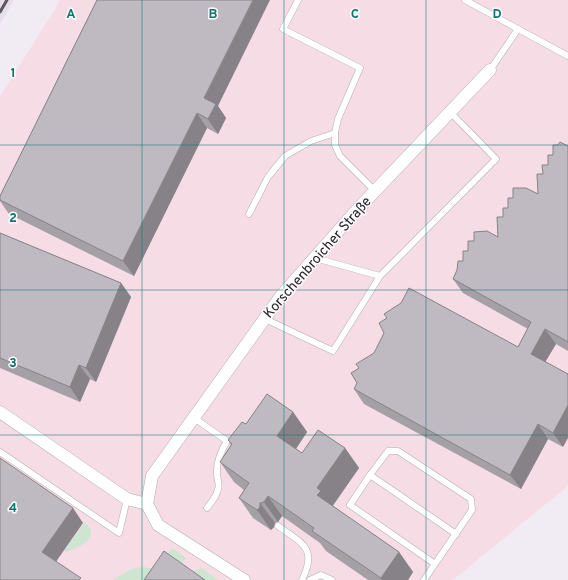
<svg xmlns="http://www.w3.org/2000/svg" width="568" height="580" font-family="Overpass,sans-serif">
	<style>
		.built { fill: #e8deeb }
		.industrial { fill: #f6dde5 }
		.green { fill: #cde5d1 }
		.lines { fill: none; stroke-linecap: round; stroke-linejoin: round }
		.lane-casing { stroke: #b1acb2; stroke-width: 7 }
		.street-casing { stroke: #b1acb2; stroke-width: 13 }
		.lane { stroke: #fff; stroke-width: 6 }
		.street { stroke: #fff; stroke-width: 12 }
		.rail { stroke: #5b595c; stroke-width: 3 }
		.wall { fill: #a4a0a6 }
		.shaded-wall { fill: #868287 }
		.building { fill: #bfbac1; stroke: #868287 }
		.grid { fill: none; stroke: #0f766e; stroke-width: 1; stroke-opacity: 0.55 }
		.labels { text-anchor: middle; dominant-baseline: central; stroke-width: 3; stroke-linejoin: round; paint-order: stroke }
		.street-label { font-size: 14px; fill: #272527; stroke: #fdfafe }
		.grid-label { font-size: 13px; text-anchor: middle; font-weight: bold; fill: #0f766e; stroke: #fdfafe; stroke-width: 3; stroke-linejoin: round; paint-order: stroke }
	</style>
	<rect width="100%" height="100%" fill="#f1ecf3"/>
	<path class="built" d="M0 0H14L0 24Z"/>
	<path class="industrial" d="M60 0H568V486L453 580H0V96L47 22Z"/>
	<g class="green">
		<path d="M85 522 91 530C93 543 76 547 67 552L64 551Z"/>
		<path d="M172 548 186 558 178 568 163 580H113C129 571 137 563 156 570Z"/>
		<path d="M202 568 218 580H196L186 573Z"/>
	</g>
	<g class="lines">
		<g class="lane-casing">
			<g id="lane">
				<path d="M298 0 283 29 360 68 338 119 335 133V145L340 156 375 191"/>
				<path d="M465 0 518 29 490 70"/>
				<path d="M518 29 568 56"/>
				<path d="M249 214 268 177 285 156 311 141 335 133"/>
				<path d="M315 258 380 276"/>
				<path d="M265 319 333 351 380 276 496 159 450 112"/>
				<path d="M194 418 227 441C221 451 216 462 217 474 217 479 220 484 218 489 217 496 211 503 207 508"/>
				<path d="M0 452 119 533 127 499"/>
				<path d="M370 475 456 534"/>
				<path d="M278 526C302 543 318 548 302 580"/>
				<path d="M310 580 321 575 332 580"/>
				<path d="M424 580 472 510 471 499 398 451H388L370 475 350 505 435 564"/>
			</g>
		</g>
		<g class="street-casing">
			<g id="street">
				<path d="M0 412 127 499 147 504"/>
				<path d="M244 580 158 525 147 504 152 476 281 296 355 212 490 70"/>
			</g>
		</g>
		<use href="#lane" class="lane"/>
		<use href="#street" class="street"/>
		<path class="rail" d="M0 12 7 0"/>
	</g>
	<g class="wall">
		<path d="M97 0 218 106 226 118 218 134 207 128 134 276 9 214 0 201V196Z"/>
		<path d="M558 145 568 146V351L556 344 545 362 563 447 548 439 521 489 364 404 354 389 518 347 528 329 463 293 453 279 474 241 498 237 503 217 513 198 538 194 543 174Z"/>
		<path d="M0 233 121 283 131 297 96 382 90 379 80 402 0 368Z"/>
		<path d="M293 412 307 432 296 449 302 453 345 448 359 468 332 506 399 552 413 572 408 580H368L326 551 320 543 282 516 278 522 275 523 274 527 271 530 253 518 239 498 244 490 234 482 220 462 231 445 228 440 246 424Z"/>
	</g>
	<g class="shaded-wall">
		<path d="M253 0H270L218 106 226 118 218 134 208 119 204 98Z"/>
		<path d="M197 113 207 128 134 276 123 261Z"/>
		<path d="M121 283 131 297 96 382 86 368Z"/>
		<path d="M545 329 556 344 541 369 531 354Z"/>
		<path d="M79 365 90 379 80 402 70 387Z"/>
		<path d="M568 405V438L563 447 553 433Z"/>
		<path d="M293 412 307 432 291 456 277 436Z"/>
		<path d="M538 424 548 439 521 489 510 475Z"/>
		<path d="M345 448 359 468 332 507 317 495V488Z"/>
		<path d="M268 496 282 516 278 522 264 502Z"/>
		<path d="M260 503 275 523 274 527 271 530 257 510Z"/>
		<path d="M73 508 83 523 53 566 42 552Z"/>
		<path d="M399 552 413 572 408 580H382L381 578Z"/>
	</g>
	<g class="building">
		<path d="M97 0H253L204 98 216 104 208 119 197 113 123 261 0 200V196Z"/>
		<path d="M560 142 568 146V342L545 329 531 354 568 374V405L553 433 538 424 510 475 354 389 357 383 351 373 359 368 356 364 374 353 384 333 379 323 387 318 384 314 401 303 409 288 518 347 531 322 453 279 457 270 458 261H463V251H468V241H474V232L487 231 498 237 497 217H503V208H508V198H513V188H526L538 194 537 174H543L542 165H548V155H553V145H558Z"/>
		<path d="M0 233 121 283 86 368 79 365 70 387 0 358Z"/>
		<path d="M267 394 293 412 277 436 302 453 318 430 345 448 317 488 321 491 317 495 399 552 381 578 312 531 314 528 268 496 264 502 260 503V507L257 510 239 498 249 483 220 462 232 444 228 440 242 422 246 424Z"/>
		<path d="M0 458 73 508 42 552 81 578 79 580H0Z"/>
		<path d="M164 551 205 580H144Z"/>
	</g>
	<path class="grid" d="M142 0V580M284 0V580M426 0V580M0 145H568M0 290H568M0 435H568"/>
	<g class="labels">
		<g class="street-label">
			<text transform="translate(318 258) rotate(-49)">Korschenbroicher Straße</text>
		</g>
	</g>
	<g class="grid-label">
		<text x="71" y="18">A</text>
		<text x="213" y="18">B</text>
		<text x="355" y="18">C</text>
		<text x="497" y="18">D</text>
		<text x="13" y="77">1</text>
		<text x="13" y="222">2</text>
		<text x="13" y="367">3</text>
		<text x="13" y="512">4</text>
	</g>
</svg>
